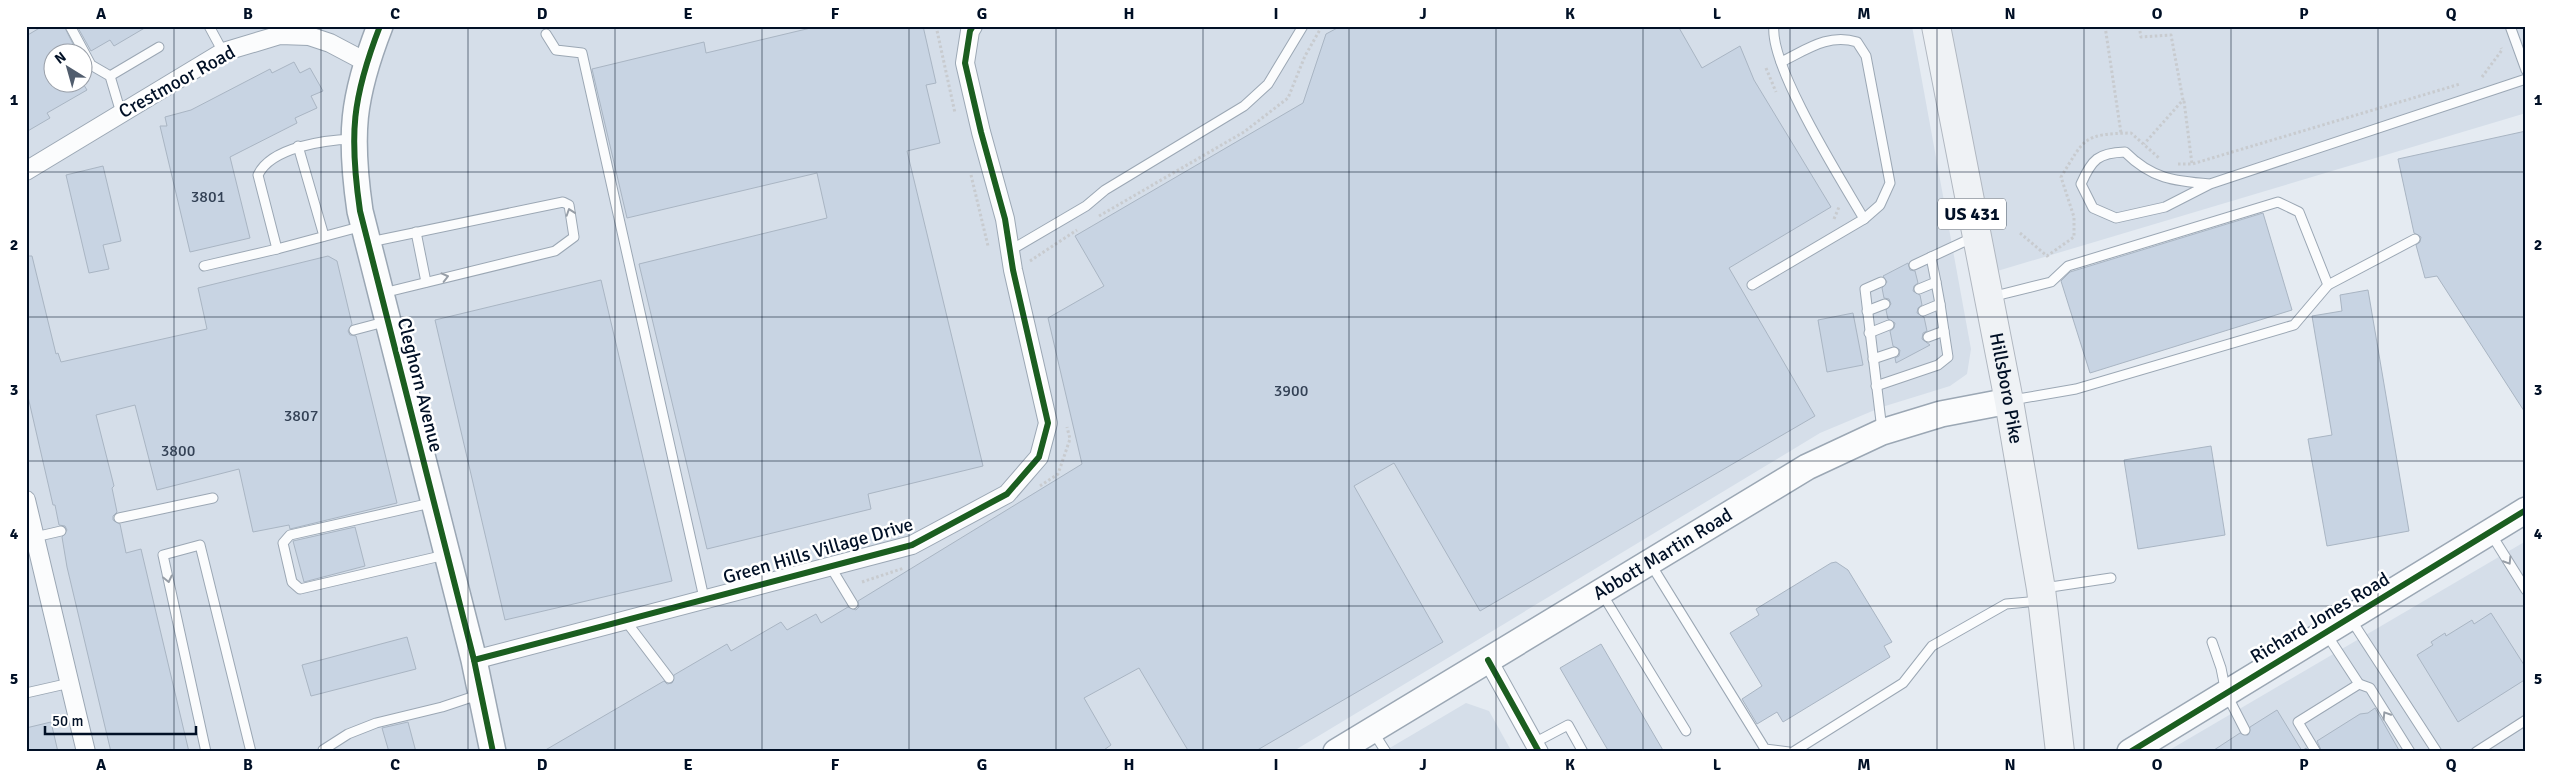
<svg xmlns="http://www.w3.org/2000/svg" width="2552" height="778" font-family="Signika,sans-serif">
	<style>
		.built { fill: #d5dee9; fill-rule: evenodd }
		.building { fill: #c8d4e3; stroke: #a9b5c3 }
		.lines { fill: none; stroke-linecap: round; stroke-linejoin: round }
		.lane-casing { stroke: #9ba7b4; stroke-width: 11 }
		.street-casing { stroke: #9ba7b4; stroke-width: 20 }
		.secondary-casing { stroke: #9ba7b4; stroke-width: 28 }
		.primary-casing { stroke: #b0b7c0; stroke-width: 30 }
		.path { stroke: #c8cbcf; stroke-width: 3; stroke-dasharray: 2.5 2.5; stroke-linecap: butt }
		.lane { stroke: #fbfcfd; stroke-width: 9 }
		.street { stroke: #fbfcfd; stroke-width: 18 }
		.secondary { stroke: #fbfcfd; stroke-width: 25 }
		.primary { stroke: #eff2f5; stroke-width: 28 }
		.cycleway-casing { stroke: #fff; stroke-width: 9 }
		.cycleway { stroke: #1b5e20; stroke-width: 6 }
		.oneway { stroke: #979ea7 }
		.grid { fill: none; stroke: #011026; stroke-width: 1; stroke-opacity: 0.55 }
		.labels { text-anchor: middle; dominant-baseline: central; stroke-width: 5; stroke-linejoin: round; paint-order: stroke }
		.number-label { font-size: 16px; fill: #334155 }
		.shield { fill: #fff; stroke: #4d5867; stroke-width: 1 }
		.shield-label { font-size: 18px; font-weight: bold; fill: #011026 }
		.street-label { font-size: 19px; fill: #011026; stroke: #fff }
		.neatline { fill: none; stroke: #011026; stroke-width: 2 }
		.grid-label { font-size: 16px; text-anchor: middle; font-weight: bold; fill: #011026 }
	</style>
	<rect width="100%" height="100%" fill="#e5ebf2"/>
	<g class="built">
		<path d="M26 26H1912L1971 349 1967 374 1950 386 1882 407 1820 433 1292 752H26ZM52 52H82V82H52Z"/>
		<path d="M1936 26H2526V113L1984 275Z"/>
		<path d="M2526 541V752H2166Z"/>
		<path d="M1466 703 1489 711 1512 752H1383Z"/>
	</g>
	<g class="building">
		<path d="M43 26H64L77 52H52V82H82L87 90 47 113 50 118 26 132V36Z"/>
		<path d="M77 26H148L114 46 110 40 91 51Z"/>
		<path d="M819 26H923L936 83 926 85 940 143 907 151 983 466 868 494 871 509 707 549 639 264 827 218 817 173 627 218 592 69 704 42 706 53Z"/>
		<path d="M1341 26H1678L1702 68 1740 46 1754 80 1831 207 1729 268 1815 416 1480 611 1394 463 1354 486 1443 642 1254 752H1189L1139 668 1084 698 1111 745 1101 752H542L664 681 667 684 672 683 674 675 727 644 731 651 781 622 787 630 816 614 821 623 848 607 856 610 859 607 858 601 1082 464 1048 318 1104 286 1075 236 1303 103 1326 34Z"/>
		<path d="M294 62 300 73 310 68 323 91 311 96 317 108 295 118 297 123 230 157 250 238 190 252 160 126H167L165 117 191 110 270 69 272 73Z"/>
		<path d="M2526 131V414L2437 276 2425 278 2416 245 2420 242 2421 237 2414 233 2398 159Z"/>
		<path d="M103 166 121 241 103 245 109 269 89 273 66 175Z"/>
		<path d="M2263 213 2292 310 2090 373 2061 281 2070 272Z"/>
		<path d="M26 256H32L56 354 58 353 61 362 207 329 198 288 328 256 337 261 352 324 348 331 350 335 356 336 397 503 290 529 289 525 253 532 239 469 157 490 135 405 96 415 114 486 112 488 117 512 113 516V520L120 524 126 553 141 549 189 752H111L67 567 62 537 67 530 65 526 59 525 55 505H53L26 388Z"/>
		<path d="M1908 263 1910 270 1915 271 1918 283 1914 286 1913 291 1920 295 1922 305 1918 308 1917 313 1924 317 1927 331 1923 333 1922 339 1930 345 1896 363 1895 358 1899 356 1900 350 1893 346 1890 331 1894 328 1895 323 1888 319 1886 310 1891 304 1889 299 1884 298 1882 288 1887 282 1883 276Z"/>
		<path d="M601 280 672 581 505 620 435 320Z"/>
		<path d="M2368 290 2409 531 2327 546 2308 439 2332 435 2312 316 2342 311 2340 295Z"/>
		<path d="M1853 313 1863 365 1827 372 1818 320Z"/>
		<path d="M2211 446 2225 535 2138 549 2124 460Z"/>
		<path d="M355 527 365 566 304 582 293 541Z"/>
		<path d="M1836 562 1848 570 1892 642 1884 646 1890 657 1783 722 1777 712 1757 724 1742 699 1762 686 1730 633 1759 615 1756 609 1831 563Z"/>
		<path d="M2491 613 2526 668V679L2458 722 2417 655 2433 645 2431 642 2445 633 2446 636 2472 620 2474 624Z"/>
		<path d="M407 637 416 669 311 696 302 665Z"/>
		<path d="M1601 644 1664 752H1609L1560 668Z"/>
		<path d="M2375 708 2400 752H2322L2317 741 2360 714 2368 713Z"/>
		<path d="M2277 710 2302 751 2306 748 2309 752H2211L2240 733 2248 735 2250 727Z"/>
		<path d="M51 722 58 752H26V728Z"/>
		<path d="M408 722 416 752H389L382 728Z"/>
	</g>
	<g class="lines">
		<g class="lane-casing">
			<g id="lane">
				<path d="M70 26 91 65 110 76 121 113"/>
				<path d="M209 26 223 52"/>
				<path d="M2510 26 2526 70"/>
				<path d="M546 34 556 50 582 53 704 598"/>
				<path d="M1781 62C1806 50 1828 33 1857 42L1866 56 1890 183 1880 205 1864 219"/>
				<path d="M110 76 159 47"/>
				<path d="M353 139C325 140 271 147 258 175L277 249 363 226"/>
				<path d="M298 146 324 236"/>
				<path d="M2210 184C2174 181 2152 179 2125 152 2098 153 2092 159 2081 184L2093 208 2116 218 2165 207 2210 184 2526 79"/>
				<path d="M416 232 426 282"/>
				<path d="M370 242 563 202 569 205 574 237 555 251 383 293"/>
				<path d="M1011 250 1086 206 1105 190 1244 106 1268 84 1303 26"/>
				<path d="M1914 265 1974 237"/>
				<path d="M204 266 277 249"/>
				<path d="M1881 282 1865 289 1882 430"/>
				<path d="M1752 285 1864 219C1842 181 1769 66 1774 26"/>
				<path d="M1919 289 1936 282 1931 257"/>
				<path d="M1991 297 2051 282 2068 266 2278 202 2299 212 2328 285"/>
				<path d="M1867 311 1885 304"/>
				<path d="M1923 311 1940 304 1936 282"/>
				<path d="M354 330 388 321"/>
				<path d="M1869 333 1889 325"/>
				<path d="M1928 337 1944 331 1940 304"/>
				<path d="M1873 359 1894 352"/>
				<path d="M1876 386 1938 365 1948 357 1944 331"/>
				<path d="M2012 400 2076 389 2294 325 2328 285 2415 239"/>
				<path d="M431 503 290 535 283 543 292 582 300 589 445 555"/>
				<path d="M119 518 213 498"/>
				<path d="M2491 534 2526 590"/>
				<path d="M35 537 61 531"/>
				<path d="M1650 563 1765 749 1789 752"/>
				<path d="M830 566 853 604"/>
				<path d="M2044 588 2111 578"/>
				<path d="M1601 592 1686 731"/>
				<path d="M2350 618 2437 752"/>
				<path d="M625 620 669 678"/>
				<path d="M2212 642 2221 668 2226 693 2245 730"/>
				<path d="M2359 684 2370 688 2410 752"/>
				<path d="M26 693 70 683"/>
				<path d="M1372 730 1386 752"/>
				<path d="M1534 743 1568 725 1583 752"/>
				<path d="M323 750 348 734 376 723 442 707 481 694"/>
				<path d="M206 752 163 555 200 545 251 752"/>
				<path d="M1793 752 1903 683 1932 646 2006 604 2039 601"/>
				<path d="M2316 752 2298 722 2359 684 2327 635"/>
				<path d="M2476 752 2526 720"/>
			</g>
		</g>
		<g class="street-casing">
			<g id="street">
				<path d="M26 171 223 52 280 35 309 36 330 43 366 62"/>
				<path d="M26 500 86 752"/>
				<path d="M474 660 912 545 1007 494 1039 457 1048 423 1013 270 1005 219 981 132 965 63 970 31 973 26"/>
				<path d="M1488 660 1539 752"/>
			</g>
		</g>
		<g class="secondary-casing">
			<g id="secondary">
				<path d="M380 26C352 98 349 135 360 211L474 660 493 752"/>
				<path id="s1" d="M1336 752 1807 467 1882 432 1941 414 2009 401"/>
				<path d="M2130 752 2526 510"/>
			</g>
		</g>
		<g class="primary-casing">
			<g id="primary">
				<path id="s2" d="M1936 26 2009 401 2041 589 2060 752"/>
			</g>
		</g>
		<g class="path">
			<path d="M936 26 955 113"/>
			<path d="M2105 26 2121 133"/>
			<path d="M2139 26 2141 37 2171 35 2183 100 2144 144"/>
			<path d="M1766 68 1776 92"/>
			<path d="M2482 77 2502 50 2501 48"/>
			<path d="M2184 101 2192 164"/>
			<path d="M2178 164H2192L2460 84"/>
			<path d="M971 175 988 246"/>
			<path d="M1099 216 1244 132 1288 98 1305 56 1322 26"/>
			<path d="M1834 219 1839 207"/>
			<path d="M2020 233 2047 256 2074 237V217L2061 177C2085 138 2083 134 2131 133L2159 158"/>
			<path d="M1030 261 1077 230"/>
			<path d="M1040 486 1058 474 1070 439 1067 427"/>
			<path d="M862 582 904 568"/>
		</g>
		<use href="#lane" class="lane"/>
		<use href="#street" class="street"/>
		<use href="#secondary" class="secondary"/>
		<use href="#primary" class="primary"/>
		<g class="cycleway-casing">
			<g id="cycleway">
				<path d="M380 26C352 98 349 135 360 211L474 660 493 752"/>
				<path d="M474 660 912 545 1007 494 1039 457 1048 423 1013 270 1005 219 981 132 965 63 970 31 973 26"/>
				<path d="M1488 660 1539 752"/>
				<path d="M2130 752 2526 510"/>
			</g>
		</g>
		<use href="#cycleway" class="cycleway"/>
	</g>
	<defs><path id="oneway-chevron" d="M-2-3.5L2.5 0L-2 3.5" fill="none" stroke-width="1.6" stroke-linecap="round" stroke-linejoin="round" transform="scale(1.25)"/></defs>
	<g class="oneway">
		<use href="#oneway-chevron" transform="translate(570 212) rotate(-109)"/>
		<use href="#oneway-chevron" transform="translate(445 277) rotate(-14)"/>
		<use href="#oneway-chevron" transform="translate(2508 561) rotate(58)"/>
		<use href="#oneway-chevron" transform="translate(168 579) rotate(77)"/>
		<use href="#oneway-chevron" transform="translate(2386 715) rotate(-122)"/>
	</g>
	<path class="grid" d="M174 26V752M321 26V752M468 26V752M615 26V752M762 26V752M909 26V752M1056 26V752M1203 26V752M1349 26V752M1496 26V752M1643 26V752M1790 26V752M1937 26V752M2084 26V752M2231 26V752M2378 26V752M26 172H2526M26 317H2526M26 461H2526M26 606H2526"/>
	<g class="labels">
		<g class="number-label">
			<text x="208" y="197">3801</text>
			<text x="1291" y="391">3900</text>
			<text x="301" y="416">3807</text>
			<text x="178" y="451">3800</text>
		</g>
		<rect class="shield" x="1938" y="198.5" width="68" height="31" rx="4"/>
		<g class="shield-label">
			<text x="1972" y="214">US 431</text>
		</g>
		<g class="street-label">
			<text transform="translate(177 82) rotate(-29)">Crestmoor Road</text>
			<text transform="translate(420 385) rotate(76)">Cleghorn Avenue</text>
			<text stroke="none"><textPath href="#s2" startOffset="369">Hillsboro Pike</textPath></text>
			<text transform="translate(818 551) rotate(-16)">Green Hills Village Drive</text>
			<text stroke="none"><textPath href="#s1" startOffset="382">Abbott Martin Road</textPath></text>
			<text transform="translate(2320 618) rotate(-31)">Richard Jones Road</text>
		</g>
	</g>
	<rect width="2552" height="778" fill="none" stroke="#ffffff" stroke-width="55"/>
	<g transform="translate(68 68) rotate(323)"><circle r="24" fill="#ffffff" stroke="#999fa8"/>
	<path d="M0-4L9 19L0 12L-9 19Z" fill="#515d6d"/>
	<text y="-8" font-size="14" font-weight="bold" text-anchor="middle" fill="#011026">N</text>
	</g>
	<path d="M45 726v8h151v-8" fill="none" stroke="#011026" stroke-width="2.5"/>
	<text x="52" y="726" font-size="15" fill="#011026" stroke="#ffffff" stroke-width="4" paint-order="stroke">50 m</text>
	<rect x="28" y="28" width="2496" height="722" class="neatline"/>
	<g class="grid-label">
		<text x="101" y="19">A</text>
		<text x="248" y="19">B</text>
		<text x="395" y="19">C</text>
		<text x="542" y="19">D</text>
		<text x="688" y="19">E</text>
		<text x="835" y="19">F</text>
		<text x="982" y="19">G</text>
		<text x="1129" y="19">H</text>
		<text x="1276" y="19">I</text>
		<text x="1423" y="19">J</text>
		<text x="1570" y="19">K</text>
		<text x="1717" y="19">L</text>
		<text x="1864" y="19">M</text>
		<text x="2010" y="19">N</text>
		<text x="2157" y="19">O</text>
		<text x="2304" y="19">P</text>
		<text x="2451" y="19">Q</text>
		<text x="14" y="105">1</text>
		<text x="2538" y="105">1</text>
		<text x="14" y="250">2</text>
		<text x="2538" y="250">2</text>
		<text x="14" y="395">3</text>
		<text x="2538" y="395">3</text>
		<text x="14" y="539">4</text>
		<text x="2538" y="539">4</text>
		<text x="14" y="684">5</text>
		<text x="2538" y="684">5</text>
		<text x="101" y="770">A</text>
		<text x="248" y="770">B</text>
		<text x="395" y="770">C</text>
		<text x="542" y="770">D</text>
		<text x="688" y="770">E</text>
		<text x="835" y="770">F</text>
		<text x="982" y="770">G</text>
		<text x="1129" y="770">H</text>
		<text x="1276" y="770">I</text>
		<text x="1423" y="770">J</text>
		<text x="1570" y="770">K</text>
		<text x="1717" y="770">L</text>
		<text x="1864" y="770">M</text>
		<text x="2010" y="770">N</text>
		<text x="2157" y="770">O</text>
		<text x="2304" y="770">P</text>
		<text x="2451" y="770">Q</text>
	</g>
</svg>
